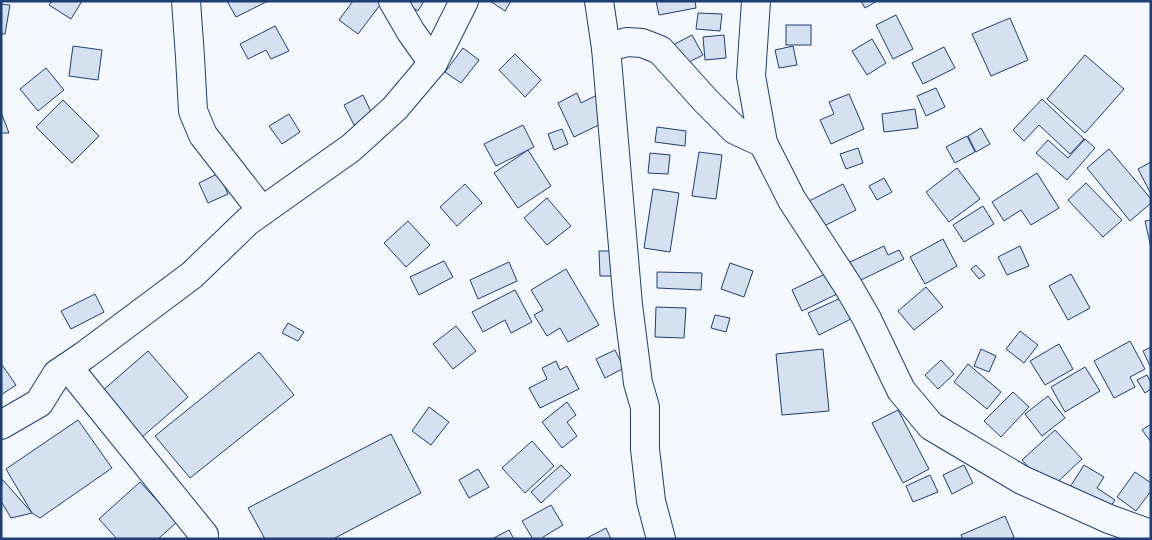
<svg xmlns="http://www.w3.org/2000/svg" width="1152" height="540" font-family="'Playfair Display',serif">
	<style>
		.building { fill: #d5e0f0; stroke: #1d3f73 }
		.lines { fill: none; stroke-linecap: round; stroke-linejoin: round }
		.minor-casing { stroke: #1d3f73; stroke-width: 30 }
		.minor { stroke: #f4f7fb; stroke-width: 28 }
	</style>
	<rect width="100%" height="100%" fill="#f4f7fb"/>
	<g class="building">
		<path d="M52 1H82L71 19 49 5Z"/>
		<path d="M227 1H268L236 17Z"/>
		<path d="M353 1H383L358 34 339 20Z"/>
		<path d="M403 1H424L418 11Z"/>
		<path d="M490 1H511L505 11Z"/>
		<path d="M656 1H695L696 8 659 15Z"/>
		<path d="M861 1H877L865 8Z"/>
		<path d="M1 4 10 5 5 34H1Z"/>
		<path d="M698 13 722 14 720 31 696 29Z"/>
		<path d="M896 15 913 49 893 59 876 25Z"/>
		<path d="M1010 18 1028 60 991 76 972 34Z"/>
		<rect x="786" y="25" width="25" height="20"/>
		<path d="M275 26 289 51 271 59 266 50 248 59 240 44Z"/>
		<path d="M692 35 703 55 683 65 673 45Z"/>
		<path d="M724 35 726 58 705 60 703 37Z"/>
		<path d="M872 39 886 63 867 75 852 51Z"/>
		<path d="M73 46 102 50 98 80 69 76Z"/>
		<path d="M793 46 797 65 779 68 775 50Z"/>
		<path d="M944 47 955 68 923 84 912 63Z"/>
		<path d="M463 48 479 60 461 83 445 72Z"/>
		<path d="M515 54 541 80 525 97 499 70Z"/>
		<path d="M1085 55 1124 89 1085 133 1047 99Z"/>
		<path d="M46 68 64 90 38 111 20 89Z"/>
		<path d="M936 88 945 107 926 116 917 96Z"/>
		<path d="M577 93 581 103 597 95 609 120 574 137 558 103Z"/>
		<path d="M849 94 864 129 831 144 820 120 834 114 829 102Z"/>
		<path d="M363 95 373 116 354 125 344 105Z"/>
		<path d="M1042 99 1084 139 1070 154 1039 125 1024 141 1013 130Z"/>
		<path d="M63 100 99 136 72 163 36 127Z"/>
		<path d="M915 109 918 128 884 132 882 114Z"/>
		<path d="M1 112 9 133H1Z"/>
		<path d="M289 114 300 132 282 144 269 126Z"/>
		<path d="M523 125 534 147 496 166 484 144Z"/>
		<path d="M657 127 686 131 685 146 655 142Z"/>
		<path d="M981 128 990 144 976 152 968 136Z"/>
		<path d="M562 129 568 144 554 150 548 134Z"/>
		<path d="M967 136 975 152 955 163 946 147Z"/>
		<path d="M1085 139 1095 148 1067 180 1036 153 1048 140 1068 158Z"/>
		<path d="M858 148 863 163 846 169 840 154Z"/>
		<path d="M1109 149 1151 199V203L1130 221 1087 168Z"/>
		<path d="M528 150 551 186 518 208 494 173Z"/>
		<path d="M699 152 722 155 716 199 692 196Z"/>
		<path d="M650 153 670 155 668 174 648 173Z"/>
		<path d="M1151 162V194L1138 169Z"/>
		<path d="M957 168 980 199 949 222 926 192Z"/>
		<path d="M219 173 228 194 208 203 199 183Z"/>
		<path d="M1037 173 1059 208 1031 225 1021 210 1004 221 992 202Z"/>
		<path d="M884 178 892 192 877 200 869 186Z"/>
		<path d="M1086 183 1122 220 1103 237 1068 200Z"/>
		<path d="M465 184 482 203 457 226 440 207Z"/>
		<path d="M843 184 856 210 820 228 807 202Z"/>
		<path d="M653 189 679 193 670 252 644 248Z"/>
		<path d="M547 198 571 226 547 245 524 218Z"/>
		<path d="M983 206 994 224 964 242 953 225Z"/>
		<path d="M1151 220V248L1145 221Z"/>
		<path d="M408 221 430 245 406 267 384 243Z"/>
		<path d="M943 239 957 266 925 284 910 257Z"/>
		<path d="M884 246 888 255 899 250 904 259 859 281 850 262Z"/>
		<path d="M1020 246 1029 266 1007 275 998 257Z"/>
		<path d="M599 251H614V276H600Z"/>
		<path d="M444 261 453 277 419 295 410 277Z"/>
		<path d="M509 262 517 281 478 299 470 280Z"/>
		<path d="M730 263 753 271 744 297 721 289Z"/>
		<path d="M976 265 985 275 979 279 971 269Z"/>
		<path d="M566 269 599 325 568 342 560 328 547 336 534 315 543 310 531 290Z"/>
		<path d="M657 272 702 273 701 290 657 288Z"/>
		<path d="M829 272 839 293 802 311 792 290Z"/>
		<path d="M1071 274 1090 308 1068 320 1049 286Z"/>
		<path d="M926 287 943 307 914 330 898 311Z"/>
		<path d="M515 290 532 322 511 333 505 320 483 332 472 312Z"/>
		<path d="M95 294 104 312 71 329 61 311Z"/>
		<path d="M845 296 855 317 819 335 808 313Z"/>
		<path d="M656 307 686 308 684 338 655 337Z"/>
		<path d="M715 315 730 318 726 332 711 328Z"/>
		<path d="M288 323 304 332 298 341 282 333Z"/>
		<path d="M456 326 476 351 453 369 433 344Z"/>
		<path d="M1020 331 1038 345 1024 363 1006 349Z"/>
		<path d="M1130 341 1145 369 1130 377 1135 387 1114 398 1094 361Z"/>
		<path d="M1059 344 1073 369 1045 385 1030 361Z"/>
		<path d="M1151 347V368L1143 351Z"/>
		<path d="M823 349 829 411 782 415 776 354Z"/>
		<path d="M981 349 996 356 989 372 974 366Z"/>
		<path d="M615 350 624 368 605 378 596 359Z"/>
		<path d="M148 351 188 397 134 444 94 398Z"/>
		<path d="M259 352 294 395 190 478 155 436Z"/>
		<path d="M941 360 954 374 938 389 925 375Z"/>
		<path d="M556 361 560 370 567 366 579 389 540 408 529 388 547 379 542 368Z"/>
		<path d="M968 364 1001 392 987 409 954 382Z"/>
		<path d="M2 365 16 385 1 395V366Z"/>
		<path d="M1085 367 1100 391 1065 412 1051 387Z"/>
		<path d="M1147 375 1151 383V389L1145 393 1137 380Z"/>
		<path d="M1013 392 1029 407 1001 437 984 421Z"/>
		<path d="M1048 396 1065 418 1042 436 1025 414Z"/>
		<path d="M567 402 576 415 567 422 577 436 562 448 542 422Z"/>
		<path d="M429 407 449 422 431 445 412 431Z"/>
		<path d="M898 410 929 469 903 483 872 423Z"/>
		<path d="M78 420 112 468 40 518 32 513 6 469Z"/>
		<path d="M1151 424V442L1142 430Z"/>
		<path d="M1055 430 1082 459 1049 490 1022 460Z"/>
		<path d="M391 434 421 493 333 539H265L248 508Z"/>
		<path d="M532 441 554 466 525 493 502 468Z"/>
		<path d="M561 465 571 475 541 503 531 492Z"/>
		<path d="M964 465 973 483 952 494 943 475Z"/>
		<path d="M1084 465 1104 477 1097 488 1115 500 1107 511 1070 487Z"/>
		<path d="M478 469 489 487 469 498 459 480Z"/>
		<path d="M1135 472 1151 483V491L1136 511 1117 497Z"/>
		<path d="M930 475 938 492 913 502 906 486Z"/>
		<path d="M2 479 32 513 11 518 1 501Z"/>
		<path d="M140 482 177 522 158 539H117L99 519Z"/>
		<path d="M551 505 563 525 540 539H533L522 521Z"/>
		<path d="M1005 516 1014 537 1010 539H963L961 535Z"/>
		<path d="M606 528 611 539H585Z"/>
		<path d="M509 530 514 539H492Z"/>
	</g>
	<g class="lines">
		<g class="minor-casing">
			<g id="minor">
				<path d="M186 1 190 57 193 111 203 135 262 211"/>
				<path d="M393 1 411 32 433 63"/>
				<path d="M599 1 606 48 628 305 638 383 645 407V449L651 501 661 539"/>
				<path d="M756 1 751 76 763 143"/>
				<path d="M606 48 627 42 642 43 660 50 706 101 735 130 763 143 792 200 848 286 867 319 901 390 931 426 1022 480 1109 519 1151 534"/>
				<path d="M68 367 204 535"/>
				<path d="M1 425 39 403 57 374 85 355 192 275 248 221 351 148 395 108 433 63 464 1"/>
			</g>
		</g>
		<use href="#minor" class="minor"/>
	</g>
	<rect width="1152" height="540" fill="none" stroke="#1d3f73" stroke-width="5"/>
</svg>
